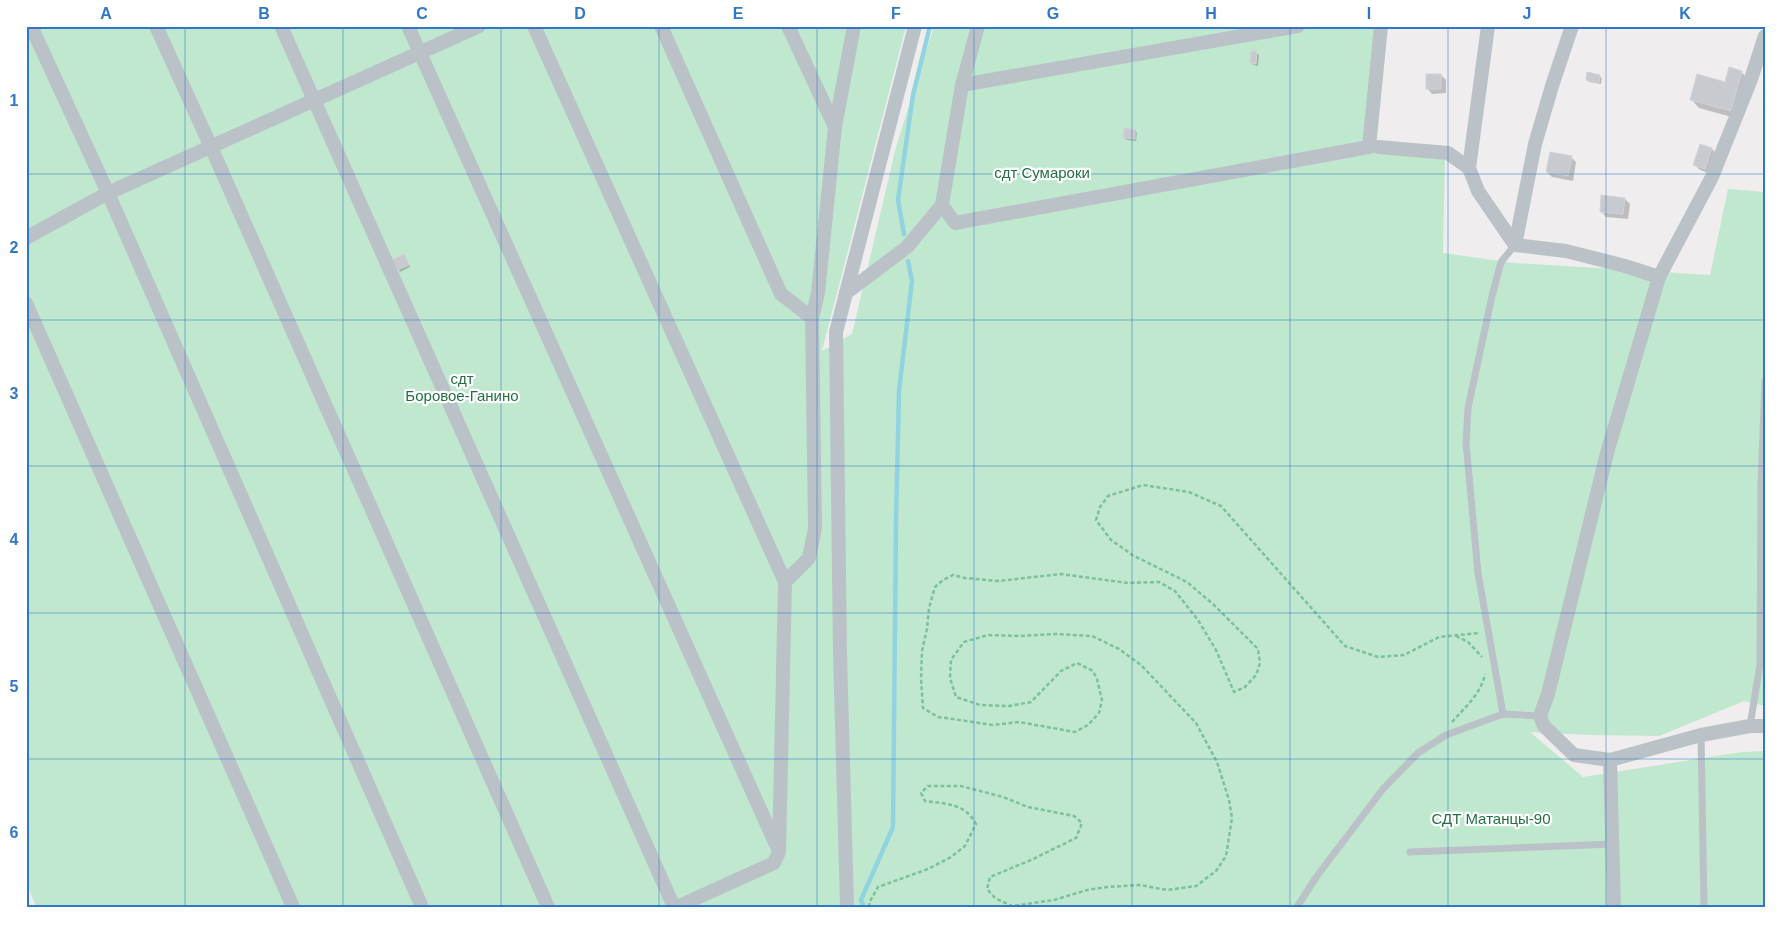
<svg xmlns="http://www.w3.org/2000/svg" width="1791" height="933" font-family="Helvetica,sans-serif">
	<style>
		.green { fill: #c0e8ce }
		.shadow { fill: #0003 }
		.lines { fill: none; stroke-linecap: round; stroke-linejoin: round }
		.stream { stroke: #92d3e0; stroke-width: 4.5 }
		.building { fill: #c7cacf; stroke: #d1d3d8 }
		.path { stroke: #7cc19c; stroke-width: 2.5; stroke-dasharray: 4 2.5; stroke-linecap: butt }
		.service { stroke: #bac2c8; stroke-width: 7 }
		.minor { stroke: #bac2c8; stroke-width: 14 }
		.grid { fill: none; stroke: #2f78c7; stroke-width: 1; stroke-opacity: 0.55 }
		.labels { text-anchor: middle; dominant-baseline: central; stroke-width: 4.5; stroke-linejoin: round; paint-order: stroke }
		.park-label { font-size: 15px; fill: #226f45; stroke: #fff }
		.neatline { fill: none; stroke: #2f78c7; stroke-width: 2 }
		.grid-label { font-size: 16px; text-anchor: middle; font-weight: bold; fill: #2f78c7 }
	</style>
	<rect width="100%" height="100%" fill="#efeded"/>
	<path class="green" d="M26 26H906L822 351 852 334 896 147 934 26H1381L1369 147 1445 159 1443 253 1514 263 1710 275 1728 189 1765 192V706L1744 701 1659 736 1589 735 1530 732 1583 777 1742 752 1765 751V907H36L26 881Z"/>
	<g class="shadow">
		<path d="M1256 53 1259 55 1258 66 1254 65 1251 63Z"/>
		<path d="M1741 72 1750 80 1739 119 1699 108 1691 99 1725 83Z"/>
		<path d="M1441 75 1446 80V93L1432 94 1427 88Z"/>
		<path d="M1599 76 1602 78 1601 84 1589 82 1587 80Z"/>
		<path d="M1135 130 1137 133 1136 141 1127 140 1124 138Z"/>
		<path d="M1712 149 1717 154 1711 174 1700 170 1695 165Z"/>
		<path d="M1571 157 1576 162 1573 181 1552 177 1547 172Z"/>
		<path d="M1625 199 1630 204 1628 219 1606 217 1601 211Z"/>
		<path d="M406 258 410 267 400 272 398 269Z"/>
	</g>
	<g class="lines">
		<g class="stream">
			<path d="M904 234 898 200 913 95 930 26"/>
			<path d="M864 907 861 900 893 827 896 523 899 391 912 281 908 261"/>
		</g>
	</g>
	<g class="building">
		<path d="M1251 51H1257L1256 64 1250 63Z"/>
		<path d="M1729 67 1742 71 1731 111 1690 100 1697 74 1725 82Z"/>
		<path d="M1587 72 1600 75 1599 83 1586 80Z"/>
		<rect x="1426" y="74" width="15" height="15"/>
		<path d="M1124 128 1135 129V139L1123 138Z"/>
		<path d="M1700 144 1712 148 1705 169 1693 165Z"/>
		<path d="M1550 152 1572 156 1568 176 1546 172Z"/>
		<path d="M1601 195 1625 198 1623 214 1600 212Z"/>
		<path d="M404 254 409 265 397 270 392 260Z"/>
	</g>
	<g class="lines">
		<g class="path">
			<path d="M1456 636 1468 642 1482 657"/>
			<path d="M1452 722C1465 707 1481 694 1485 674"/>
			<path d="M870 907 869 903 878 887 928 869 951 857 965 846 976 824C965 803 946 804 925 801L921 793 928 786H961L1003 797 1028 807 1074 816 1082 823 1076 838 1031 860 990 877 987 889 995 898 1012 906 1054 900 1087 890 1107 887 1140 885 1167 890 1196 886 1216 871 1226 856 1232 818 1229 800 1217 762 1196 723 1141 665 1119 649 1092 636 1056 634 1020 636 988 635 964 642 951 660 950 678 956 697 980 705 1009 706 1031 702 1061 671 1077 663 1093 671 1097 679 1102 700 1099 713 1088 725 1075 732 1019 722 992 725 953 719 938 717 923 708 921 679 922 651 927 629 929 608 935 587 943 580 953 575 965 578 998 581 1061 574 1128 583 1159 582 1175 591 1198 620 1216 650 1234 692 1245 687 1256 675 1260 663 1258 649 1214 605 1187 582 1134 556 1111 540 1096 520 1100 507 1108 496 1143 485 1189 492 1221 506 1345 646 1378 657 1404 655 1439 637 1479 633"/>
		</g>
		<g class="service">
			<path d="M1764 485H1761L1765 381"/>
			<path d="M1503 714 1478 573 1466 443 1468 408 1492 296 1501 262 1515 245"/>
			<path d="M1750 726 1760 664 1761 485"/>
			<path d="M1701 735 1704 907"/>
			<path d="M1410 852 1613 844"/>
			<path d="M1297 907 1317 876 1383 789 1418 753 1446 735 1503 714 1540 716"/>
		</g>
		<g class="minor">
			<path d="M31 26 108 193 422 907"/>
			<path d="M156 26 211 147 548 907"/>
			<path d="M281 26 674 907"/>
			<path d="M408 26 778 849"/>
			<path d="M534 26 785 582 779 852 774 863 677 907"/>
			<path d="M661 26 781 294 812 318"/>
			<path d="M788 26 835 127"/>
			<path d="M1765 36 1750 82 1712 177 1659 277 1607 453 1548 694 1540 716 1544 726 1574 755 1610 760 1701 735 1750 726H1765"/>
			<path d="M962 85 1298 26"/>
			<path d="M1378 147 1448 153 1469 168 1478 191 1515 245 1566 251 1625 266 1659 277"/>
			<path d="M1469 168 1488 26"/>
			<path d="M942 205 955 223 1369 147 1381 26"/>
			<path d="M26 238 108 193 479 26"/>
			<path d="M1515 245 1535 144 1552 86 1572 26"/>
			<path d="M846 293 907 247 942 205 962 85 978 26"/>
			<path d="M26 303 293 907"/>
			<path d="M785 582 809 558 815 528 812 318 818 293 835 127 854 26"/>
			<path d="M1610 760 1614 907"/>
			<path d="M847 907 840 654 836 332 915 26"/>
		</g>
	</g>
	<path class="grid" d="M185 26V907M343 26V907M501 26V907M659 26V907M817 26V907M974 26V907M1132 26V907M1290 26V907M1448 26V907M1606 26V907M26 174H1765M26 320H1765M26 466H1765M26 613H1765M26 759H1765"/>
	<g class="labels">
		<g class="park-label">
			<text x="1042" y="172">сдт Сумароки</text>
			<text x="462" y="378">сдт<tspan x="462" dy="17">Боровое-Ганино</tspan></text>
			<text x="1491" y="818">СДТ Матанцы-90</text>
		</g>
	</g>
	<rect width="1791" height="933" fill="none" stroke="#ffffff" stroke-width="55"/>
	<rect x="28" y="28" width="1736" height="878" class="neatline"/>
	<g class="grid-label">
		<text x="106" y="19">A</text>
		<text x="264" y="19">B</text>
		<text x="422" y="19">C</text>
		<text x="580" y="19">D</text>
		<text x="738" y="19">E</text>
		<text x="896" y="19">F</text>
		<text x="1053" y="19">G</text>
		<text x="1211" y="19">H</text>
		<text x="1369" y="19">I</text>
		<text x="1527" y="19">J</text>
		<text x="1685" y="19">K</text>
		<text x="14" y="106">1</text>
		<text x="14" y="253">2</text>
		<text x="14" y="399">3</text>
		<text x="14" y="545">4</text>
		<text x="14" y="692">5</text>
		<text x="14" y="838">6</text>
	</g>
</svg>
